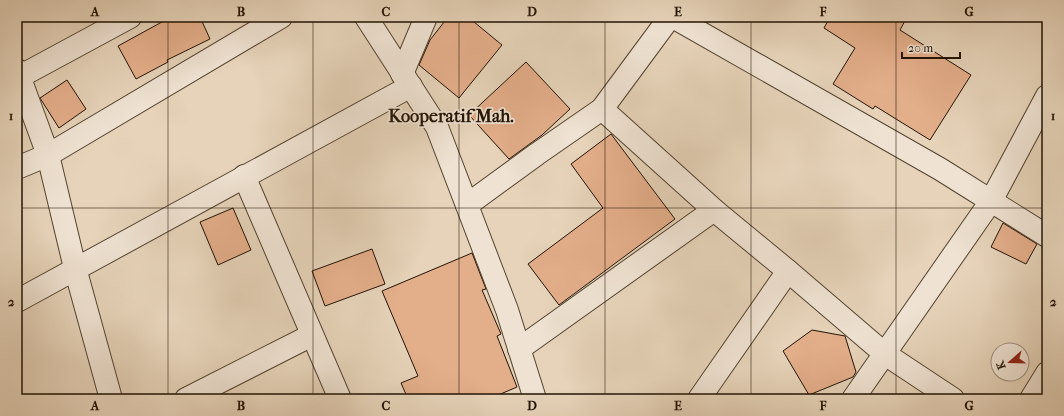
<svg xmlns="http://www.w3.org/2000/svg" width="1064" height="416" font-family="'IM FELL French Canon',serif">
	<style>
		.building { fill: #e3ae8a; stroke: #221303 }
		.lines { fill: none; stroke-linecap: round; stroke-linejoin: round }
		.minor-casing { stroke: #534330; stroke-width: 24 }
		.minor { stroke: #efe2d2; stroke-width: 22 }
		.grid { fill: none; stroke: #221303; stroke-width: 1; stroke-opacity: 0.55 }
		.labels { text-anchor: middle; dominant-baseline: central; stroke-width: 3.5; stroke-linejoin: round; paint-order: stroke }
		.district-label { font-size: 18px; font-weight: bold; fill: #221303; stroke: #efe2d2 }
		.neatline { fill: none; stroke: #221303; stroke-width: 1.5 }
		.grid-label { font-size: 13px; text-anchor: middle; font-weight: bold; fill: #221303 }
	</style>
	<rect width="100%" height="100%" fill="#e6d3b9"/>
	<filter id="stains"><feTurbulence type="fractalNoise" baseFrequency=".005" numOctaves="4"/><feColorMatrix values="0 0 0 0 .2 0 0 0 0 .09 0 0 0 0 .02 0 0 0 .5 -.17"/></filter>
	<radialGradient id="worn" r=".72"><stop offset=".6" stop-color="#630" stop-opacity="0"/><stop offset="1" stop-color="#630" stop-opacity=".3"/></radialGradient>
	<g class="building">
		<path d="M171 17H200L210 39 167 60 168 62 136 79 118 46Z"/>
		<path d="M448 17H468L502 45 459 98 419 65 430 40Z"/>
		<path d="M830 17H907L900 30 971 75 930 140 875 106 873 109 833 84 855 48 824 28Z"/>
		<path d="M526 62 570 109 542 135 509 159 469 115Z"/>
		<path d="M67 80 86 109 59 128 40 98Z"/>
		<path d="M611 134 675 219 559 305 528 264 603 208 571 164Z"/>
		<path d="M233 208 251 250 218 265 200 222Z"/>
		<path d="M1003 223 1037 244 1026 264 991 247Z"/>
		<path d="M372 249 385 284 325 306 312 271Z"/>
		<path d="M472 253 486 289 482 290 501 334 497 336 517 387 489 399H408L401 383 418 376 382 291Z"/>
		<path d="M812 330 845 336 856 372 853 377 809 395 783 351Z"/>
	</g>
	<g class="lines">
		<g class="minor-casing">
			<g id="minor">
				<path d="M366 17 437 127 507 310 535 399"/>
				<path d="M673 17 940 169 1047 236"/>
				<path d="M17 70 48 155 75 268 111 399"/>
				<path d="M402 74 426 17"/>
				<path d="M19 77 130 17"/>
				<path d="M602 109 714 210 788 271 885 354 953 399"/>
				<path d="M17 168 48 155 281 17"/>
				<path d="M244 176 340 399"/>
				<path d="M467 205 537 154 602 109 670 17"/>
				<path d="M17 301 411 86"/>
				<path d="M519 349 714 210"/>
				<path d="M186 399 312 335"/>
				<path d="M699 399 788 271"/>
				<path d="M853 399 991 201 1047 96"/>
				<path d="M1031 399 1047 373"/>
			</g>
		</g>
		<use href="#minor" class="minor"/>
	</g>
	<path class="grid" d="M168 17V399M313 17V399M459 17V399M605 17V399M751 17V399M896 17V399M17 208H1047"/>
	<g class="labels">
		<g class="district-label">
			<text x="451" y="116">Kooperatif Mah.</text>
		</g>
	</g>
	<rect width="1064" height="416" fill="none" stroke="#e6d3b9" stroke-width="44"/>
	<g transform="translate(1010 362) rotate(250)"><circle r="19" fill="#efe2d2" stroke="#9d8f7f"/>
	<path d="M0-3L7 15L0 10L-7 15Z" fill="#8f2418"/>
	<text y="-6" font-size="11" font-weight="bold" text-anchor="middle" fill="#221303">K</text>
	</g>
	<path d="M902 52v6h58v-6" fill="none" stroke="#221303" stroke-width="2"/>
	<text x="908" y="52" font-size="12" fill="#221303" stroke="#efe2d2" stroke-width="3" paint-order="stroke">20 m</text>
	<rect x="22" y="22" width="1020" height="372" class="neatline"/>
	<g class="grid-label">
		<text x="95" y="16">A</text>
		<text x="241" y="16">B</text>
		<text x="386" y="16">C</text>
		<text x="532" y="16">D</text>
		<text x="678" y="16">E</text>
		<text x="823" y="16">F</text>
		<text x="969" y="16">G</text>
		<text x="11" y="120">1</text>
		<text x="1053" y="120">1</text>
		<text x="11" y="306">2</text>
		<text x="1053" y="306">2</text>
		<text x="95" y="410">A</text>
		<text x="241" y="410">B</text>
		<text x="386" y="410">C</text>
		<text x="532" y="410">D</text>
		<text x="678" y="410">E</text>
		<text x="823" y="410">F</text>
		<text x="969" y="410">G</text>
	</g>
	<rect width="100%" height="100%" filter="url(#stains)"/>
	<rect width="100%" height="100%" fill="url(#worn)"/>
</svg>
